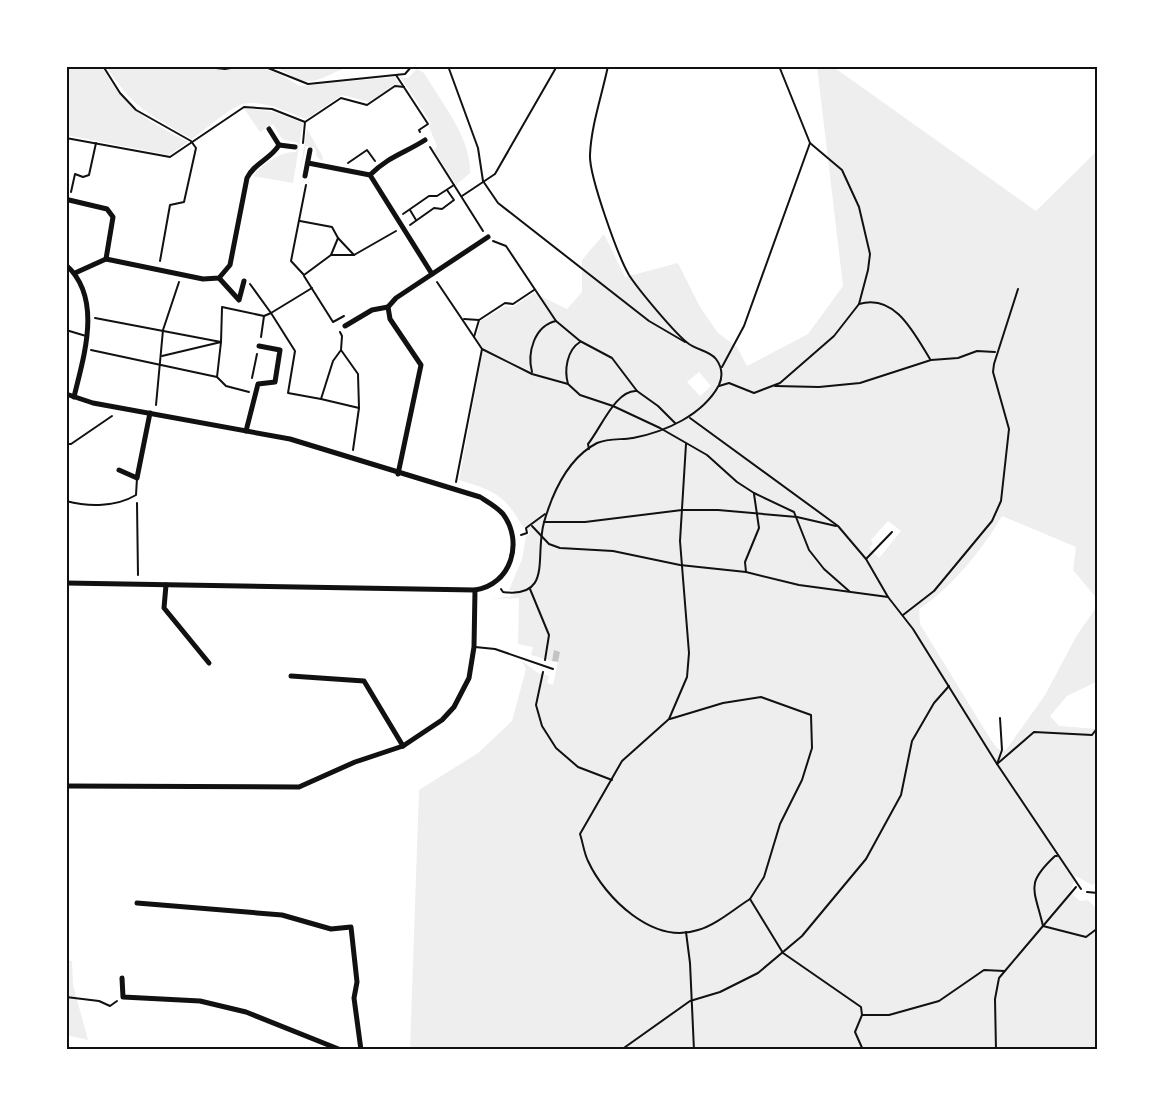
<svg xmlns="http://www.w3.org/2000/svg" width="1164" height="1116" font-family="'Libre Baskerville',serif">
	<style>
		.green { fill: #eee; fill-rule: evenodd }
		.building { fill: #c4c4c4 }
		.lines { fill: none; stroke-linecap: round; stroke-linejoin: round }
		.path { stroke: #111; stroke-width: 2 }
		.service { stroke: #111; stroke-width: 2 }
		.minor { stroke: #111; stroke-width: 5 }
		.neatline { fill: none; stroke: #111; stroke-width: 2 }
	</style>
	<rect width="100%" height="100%" fill="#fff"/>
	<g class="green">
		<path d="M66 66H101C129 112 142 117 188 142L169 155 66 135Z"/>
		<path d="M106 66H256L279 74 300 86 395 77 401 86 395 85 369 102 342 95 306 119C288 112 262 99 243 104 229 108 205 130 192 139 149 114 134 109 106 66Z"/>
		<path d="M271 66H356C338 67 324 82 306 81 296 80 282 69 271 66Z"/>
		<path d="M817 66H832L1036 211 1098 150V600L1073 570 1076 547 1002 516C984 548 950 589 919 609L920 624 991 740 998 749 1006 750 1045 695 1077 635 1098 605V681L1067 696 1050 716 1059 726 1098 729V882L1092 885 1076 876 1070 892 1080 901 1088 900 1098 910V1050H410L419 790 478 753 512 721 526 669 522 661 538 673 549 676 547 683 553 685 560 652 554 651 552 661 531 655 533 647 518 644 519 598 491 599 513 596 514 590H509L522 559 526 536 530 534 527 526 523 527C505 495 493 490 459 480L483 350 476 338 480 322 505 306 513 307 534 293 567 309 582 292V260L604 234 625 277 678 263 700 307 718 333 737 347 747 366 808 334 843 286ZM699 372 711 386 700 396 687 382ZM888 521 901 531 879 558 869 548 873 544 871 540Z"/>
		<path d="M417 69 424 73C441 102 472 139 470 173L456 185 434 150 437 146 429 127 431 123 401 78H408Z"/>
		<path d="M248 108 274 112 303 123 293 183 253 176C263 164 280 151 296 152L298 143 282 139 273 124 260 132 245 110Z"/>
		<path d="M307 129 323 157 322 161 317 157 315 148 306 146 299 176Z"/>
		<path d="M66 960 72 961 73 985 88 1040 66 1035Z"/>
	</g>
	<path class="building" d="M554 650 560 652 558 662 552 661Z"/>
	<g class="lines">
		<g class="path">
			<path d="M103 66 120 93 136 110 191 141 196 148 184 202 170 205 160 261"/>
			<path d="M198 66 225 69 242 66"/>
			<path d="M263 66 308 84 405 74 412 66"/>
			<path d="M448 66 478 148 483 181 498 203 649 321 685 342"/>
			<path d="M396 75 428 124 419 130 420 132"/>
			<path d="M66 138 170 157 244 107 272 109 305 122 341 98 367 105 395 86 404 87"/>
			<path d="M303 143 305 122"/>
			<path d="M430 147 483 231"/>
			<path d="M348 163 367 150 375 161"/>
			<path d="M71 192 75 174 83 177 89 175 96 143"/>
			<path d="M462 196 495 174 557 66"/>
			<path d="M410 210 416 220"/>
			<path d="M403 214 429 196H437L454 185"/>
			<path d="M300 221 332 227 338 238 331 255 304 275 291 261 306 185"/>
			<path d="M410 225 434 208 442 209 454 200 447 190"/>
			<path d="M338 238 354 255 396 231"/>
			<path d="M493 241 506 246 556 321 580 341 612 358 637 391 658 406 675 423"/>
			<path d="M331 255H354"/>
			<path d="M304 276 333 322 344 316"/>
			<path d="M437 282 474 337"/>
			<path d="M250 284 271 313 312 288"/>
			<path d="M859 304C895 293 914 333 930 359"/>
			<path d="M222 307 264 316 271 313 295 351 288 393 321 399"/>
			<path d="M95 318 221 342 222 308"/>
			<path d="M464 319 479 320"/>
			<path d="M340 332 342 336 341 350 333 361 321 399 359 408 358 374 341 350"/>
			<path d="M261 337 264 316"/>
			<path d="M482 349 532 374 568 384 580 395 613 406 660 428 707 455 737 482 754 493 794 512 809 550 824 569 849 591"/>
			<path d="M91 350 217 377"/>
			<path d="M162 356 221 342 217 377 226 386 249 392"/>
			<path d="M722 367 744 326 810 143 779 66"/>
			<path d="M532 372C527 353 534 326 556 321"/>
			<path d="M252 378 257 354"/>
			<path d="M568 384C564 370 567 350 580 342"/>
			<path d="M719 386 729 383 754 393 780 383 834 336 859 304 868 270 870 254 859 207 842 170 810 143"/>
			<path d="M775 386 819 387 860 383 931 360 958 358 977 351 995 352"/>
			<path d="M156 405 163 330 179 282"/>
			<path d="M690 418 838 526 866 559 888 597 913 629 997 764 1081 889"/>
			<path d="M66 444H71L112 416"/>
			<path d="M686 444 680 541 689 653 687 677 669 719 622 761 580 834C583 843 584 853 588 861 605 898 653 945 698 930 716 925 734 909 750 899L783 953 861 1007 862 1015 855 1032 863 1050"/>
			<path d="M589 449 588 444C601 428 616 389 637 391"/>
			<path d="M353 450 359 408"/>
			<path d="M456 482 482 349 474 337 479 320 505 303 513 304 534 290"/>
			<path d="M137 503 138 575"/>
			<path d="M544 522H585L682 510H718L797 517 836 526"/>
			<path d="M532 526 549 544 560 548 613 551 680 565 746 572 799 585 888 597"/>
			<path d="M521 535 527 533 526 528 545 514"/>
			<path d="M866 559 892 532"/>
			<path d="M746 572 745 562 759 528 754 494"/>
			<path d="M501 589 503 592C549 598 537 562 542 533 543 521 548 510 552 499 561 477 576 454 597 443 609 438 621 440 633 438 665 432 703 415 719 385 723 376 722 367 716 359 710 351 697 350 689 344 676 335 638 289 629 275 618 256 589 176 590 155 591 126 602 95 608 66"/>
			<path d="M530 589 549 635 545 660"/>
			<path d="M903 615 934 591 992 521 1001 501 1009 429 993 372 994 364 1018 289"/>
			<path d="M543 672 536 705 542 726 556 748 578 767 612 780"/>
			<path d="M670 719 723 703 761 697 811 715 812 748 802 780 780 824 764 877 750 899"/>
			<path d="M997 764 1034 732 1092 735 1098 727"/>
			<path d="M997 764 1002 750 1000 718"/>
			<path d="M1057 856H1055C1025 884 1034 888 1043 926L1086 937 1098 928"/>
			<path d="M686 932 690 963 694 1050"/>
			<path d="M66 997 99 1001 110 1006 117 1001"/>
			<path d="M862 1015H889L939 1001 984 970 1004 971"/>
			<path d="M621 1050 690 1001 720 992 758 973 802 936 866 859 901 795 912 741 934 703 949 686"/>
			<path d="M996 1050 995 999 999 978 1076 887"/>
		</g>
		<g class="service">
			<path d="M66 330 86 336"/>
			<path d="M66 501C89 507 116 507 136 495L137 478"/>
			<path d="M475 647 495 649 553 669"/>
			<path d="M1087 892 1098 893"/>
		</g>
		<g class="minor">
			<path d="M269 129 279 145"/>
			<path d="M279 145 295 147"/>
			<path d="M308 163 370 175 432 274"/>
			<path d="M370 175C389 156 405 153 425 140"/>
			<path d="M305 176 310 150"/>
			<path d="M69 200 107 209 113 217 106 259"/>
			<path d="M66 265C103 298 84 355 74 397"/>
			<path d="M75 273 106 259 203 279 219 278 230 265 247 178C254 163 271 159 279 145"/>
			<path d="M219 278 239 300 244 281"/>
			<path d="M345 326 372 310 388 307"/>
			<path d="M66 394 93 403 290 439 480 497C488 502 497 507 503 514 524 542 511 585 475 590L66 583"/>
			<path d="M246 431 258 384 275 382 280 350 259 346"/>
			<path d="M119 470 137 478 150 413"/>
			<path d="M398 474 421 365 390 319 388 307 396 298 488 237"/>
			<path d="M166 585 164 608 209 663"/>
			<path d="M291 676 364 681 403 746"/>
			<path d="M66 786 299 787 355 762 403 746 442 720 454 707 469 678 474 647 475 590"/>
			<path d="M137 903 282 915 331 929 351 927 357 982 354 998 361 1050"/>
			<path d="M122 978 123 997 200 1001 246 1012 341 1050"/>
		</g>
	</g>
	<rect width="1164" height="1116" fill="none" stroke="#ffffff" stroke-width="135"/>
	<rect x="68" y="68" width="1028" height="980" class="neatline"/>
</svg>
